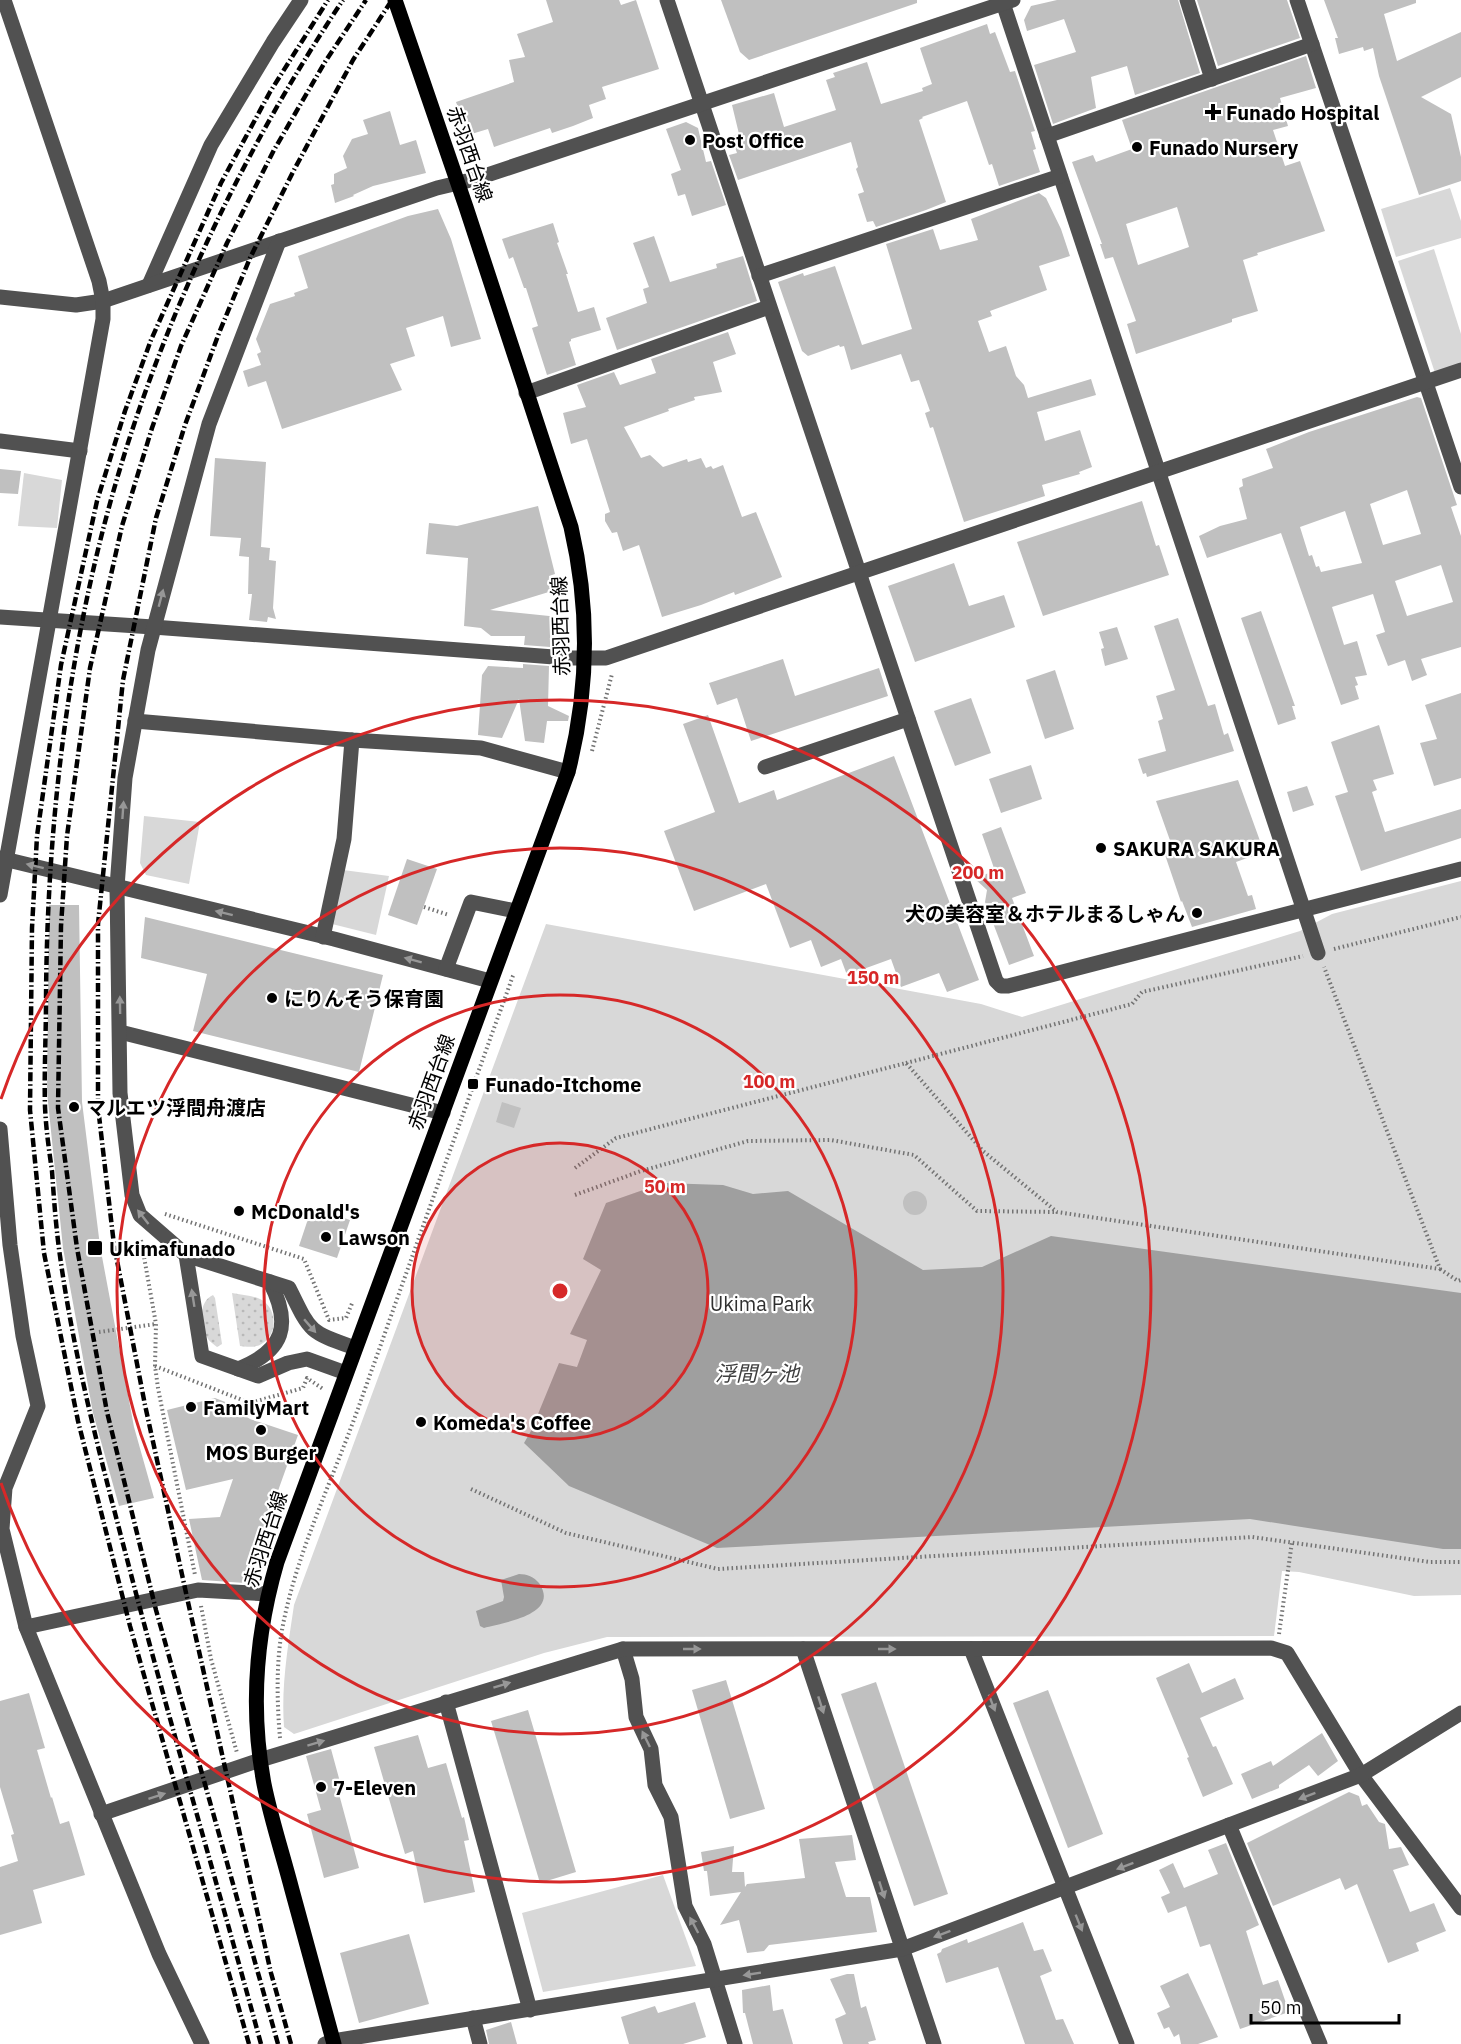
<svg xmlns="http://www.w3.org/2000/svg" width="1461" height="2044" font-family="'IBM Plex Sans','Noto Sans JP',sans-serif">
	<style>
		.grass { fill: url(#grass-dots) }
		.park { fill: #d8d8d8 }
		.water { fill: #9f9f9f }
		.building { fill: #c0c0c0; fill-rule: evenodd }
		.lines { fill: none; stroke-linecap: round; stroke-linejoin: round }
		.path { stroke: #737373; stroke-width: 4; stroke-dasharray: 1.5 3; stroke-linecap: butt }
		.minor { stroke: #515151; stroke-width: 15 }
		.major { stroke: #000; stroke-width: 15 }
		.rail { stroke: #000; stroke-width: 4.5; stroke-dasharray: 9 3 1.5 3; stroke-linecap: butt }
		.oneway { fill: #979797 }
		.ring { fill: none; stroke: #d62828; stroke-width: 3 }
		.poi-dot { fill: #000; stroke: #fff; stroke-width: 2 }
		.labels { text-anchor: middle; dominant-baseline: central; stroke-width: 4.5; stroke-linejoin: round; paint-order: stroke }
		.poi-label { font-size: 20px; font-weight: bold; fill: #000; stroke: #fff; text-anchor: start }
		.street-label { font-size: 20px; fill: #000; stroke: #fff }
		.park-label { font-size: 20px; fill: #2f2f2f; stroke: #fff }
		.water-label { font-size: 21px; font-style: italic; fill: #404040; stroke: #fff }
		.centre { fill: #d62828; stroke: #fff; stroke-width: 3 }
		.ring-label { font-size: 18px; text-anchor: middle; font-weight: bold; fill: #d62828; stroke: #fff; stroke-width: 4.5; stroke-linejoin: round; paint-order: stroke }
	</style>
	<defs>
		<pattern id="grass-dots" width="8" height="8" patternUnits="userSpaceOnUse" patternTransform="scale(1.5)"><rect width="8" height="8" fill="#d8d8d8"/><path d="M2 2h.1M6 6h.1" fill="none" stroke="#b8b8b8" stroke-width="1.8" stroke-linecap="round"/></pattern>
	</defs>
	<rect width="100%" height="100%" fill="#fff"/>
	<g class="grass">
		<path d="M232 1293C241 1295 252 1295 260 1299 277 1307 278 1333 263 1343 257 1348 247 1347 240 1346Z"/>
		<path d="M213 1295 215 1298 222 1344 217 1347C214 1344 209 1342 207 1337 200 1324 198 1302 213 1295Z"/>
	</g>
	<g class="park">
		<path d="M1450 188 1461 221V238L1396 257 1381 209Z"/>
		<path d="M1434 249 1461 334V363L1435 373 1398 261Z"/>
		<path d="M24 473 62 480 57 528 18 526Z"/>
		<path d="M144 816 200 822 189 884 146 875 140 863Z"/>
		<path d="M343 870 389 876 376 935 332 924Z"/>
		<path d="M1461 881V1595L1414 1596 1299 1572 1282 1571 1274 1636 607 1637 544 1653 294 1734 284 1727C281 1686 288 1646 294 1605L546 924 981 1004 1022 1017 1300 931 1332 914Z"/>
		<path d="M663 1875 696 1966 543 1992 522 1913Z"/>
	</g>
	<g class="water">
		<path d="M663 1183 723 1185 753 1194 788 1191 923 1270 982 1267 1051 1236 1461 1293V1549H1443L1250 1519 717 1548 569 1486 524 1443 531 1431 559 1363 577 1367 587 1340 570 1334 601 1270 583 1259 606 1203Z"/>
		<path d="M519 1574C527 1574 534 1577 539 1583 561 1615 502 1623 484 1628L480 1626 476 1611 503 1601 504 1597 501 1580Z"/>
	</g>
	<g class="building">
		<path d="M546 0H619L621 5 636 0 659 69 602 87 606 99 589 105 593 118 573 126 552 133 550 128 494 147 488 129 468 135 456 102 514 82 509 60 525 57 517 34 553 22Z"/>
		<path d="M721 0H917V3L749 60 740 52Z"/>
		<path d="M1057 0H1178L1200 73 1135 95 1127 66 1091 77 1096 108 1053 124 1034 65 1076 52 1064 19 1027 31 1024 20 1031 6Z"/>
		<path d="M1197 0H1287L1300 38 1218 66Z"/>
		<path d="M1324 0H1416V3L1384 14 1397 61 1461 32V77L1421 97 1451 114 1461 157V181L1419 195 1379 76 1373 48 1364 51 1363 47 1339 54 1335 38H1338Z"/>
		<path d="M987 24 990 34 995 32 1010 72 1015 71 1035 131 1031 132 1036 149 1033 150 1040 172 999 186 992 164 989 165 967 101 922 117 923 118 919 120 946 202 926 210 876 227 873 221 867 222 858 194 864 192 856 169 858 167 851 142 738 180 729 155 737 153 731 136 739 134 732 105 774 93 784 127 836 110 826 80 835 77 833 73 867 62 881 104 923 91 922 88 932 84 920 48Z"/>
		<path d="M1306 56 1316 88 1280 98 1288 126 1273 130 1285 166 1300 161 1325 231 1257 253 1258 255 1243 260 1258 311 1232 319V322L1136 354 1127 324 1136 321 1113 257 1105 259 1100 244H1102L1072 162 1093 155 1096 162 1132 149 1122 120ZM1177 207 1189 247 1138 265 1126 224Z"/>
		<path d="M390 111 400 145 416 140 426 173 373 186 353 195 354 196 335 203 331 185 334 184V174L347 168 343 156 352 139 368 134 363 120Z"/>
		<path d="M686 122 698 128 706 162 711 161 726 205 692 216 685 194 678 196 671 174 681 170 666 129Z"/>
		<path d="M1039 193 1046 198 1061 229 1070 256 1039 266 1047 290 990 311 992 316 978 321 989 352 1006 346 1016 376 1024 385 1028 398 1091 379 1096 395 1037 412 1045 441 1080 430 1092 467 1079 472 1080 474 1042 485 1045 496 964 522 933 427 930 428 925 413 930 411 919 380 911 382 901 354 851 370 844 346 840 347 839 345 808 356 802 351 778 282 803 273 804 276 835 266 862 345 912 329 886 244 933 229 940 250 978 240 971 219Z"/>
		<path d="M438 209 451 239 481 339 451 347 443 316 406 328 415 356 390 364 402 390 282 429 266 381 248 387 243 371 261 365 257 354 261 352 256 339 270 304 295 296 294 293 308 288 298 256 408 216Z"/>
		<path d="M553 223 559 242 557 243 568 274H566L578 312 594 307 601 330 571 339V341L569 342 576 365 547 375 532 328 538 326 526 288H524L513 257 509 259 502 239Z"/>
		<path d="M654 236 670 282 717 268 716 264 743 256 757 301 617 350 606 318 647 303 643 289 649 287 633 243Z"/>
		<path d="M728 332 736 354 713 362 722 392 694 397 695 400 668 409 669 411 624 427 641 458 650 455 663 467 687 459 688 462 701 458 706 468 711 466 713 469 723 465 742 517 756 512 782 577 735 595 734 592 701 605 662 617 639 545 623 551 617 532 612 533 605 521V514L610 512 587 439 571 444 563 413 586 407 577 385 614 372 620 385 656 373 651 359Z"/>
		<path d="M1417 397 1421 398 1457 505 1451 507 1461 536V647L1421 659 1427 675 1412 681 1405 660 1388 666 1376 635 1385 632 1373 594 1332 607 1344 645 1357 641 1367 675 1355 677 1358 685 1355 686 1359 699 1341 705 1281 533 1207 558 1199 536 1220 526 1247 519 1239 488 1243 486 1242 479 1273 468 1266 449 1309 432ZM1407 490 1421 534 1383 545 1370 504ZM1345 511 1362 563 1321 572 1319 566 1316 567 1312 555 1309 556 1300 527ZM1441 565 1453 602 1407 616 1395 581Z"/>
		<path d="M215 458 266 462 261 547 270 548 269 560 276 561 273 608 276 619 268 617 267 622 249 620 252 594H248L249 557 239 556 241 538 210 536Z"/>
		<path d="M0 469 21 471 18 494 0 493Z"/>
		<path d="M1142 501 1156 546 1159 545 1169 575 1043 616 1017 542Z"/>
		<path d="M538 506 555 574 549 576 552 591 490 610 559 617 557 642H550V647L524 645 525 636H491L481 628 464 626 468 558 426 554 429 523 457 526Z"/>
		<path d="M954 563 969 606 1004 595 1015 627 915 662 888 586Z"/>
		<path d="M1261 611 1295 706H1292L1296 719 1278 725 1241 618Z"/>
		<path d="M1178 618 1208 706 1215 704 1224 735 1228 733 1234 751 1147 777 1146 773 1143 774 1138 759 1166 751 1158 721 1163 719 1156 696 1175 690 1154 626Z"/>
		<path d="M1117 627 1128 659 1105 666 1101 649 1104 648 1099 632Z"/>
		<path d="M783 659 795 696 879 668 888 696 751 741 737 698 717 705 709 683Z"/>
		<path d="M523 664 549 666 548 706 569 716 568 721H547L544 743 525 741 519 699 502 738 478 735 482 675 488 666 523 668Z"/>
		<path d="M1055 670 1074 729 1045 739 1026 680Z"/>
		<path d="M1461 693V778L1434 786 1420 743 1437 739 1425 705Z"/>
		<path d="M971 698 991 753 955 766 934 711Z"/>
		<path d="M708 715 739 803 774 790 777 800 894 756 979 980 947 992 939 973 901 987 891 959 847 975 841 959 821 967 811 940 790 948 766 884 694 911 664 831 715 812 683 724Z"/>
		<path d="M1379 725 1394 774 1373 780 1377 790 1372 792 1385 832 1461 809V838L1361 871 1335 796 1348 792 1331 742Z"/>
		<path d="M1031 765 1042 799 1001 813 989 779Z"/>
		<path d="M1238 780 1264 852 1236 862 1248 896 1252 895 1256 909 1192 927 1182 901 1181 902 1163 849 1172 846 1156 801Z"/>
		<path d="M1307 786 1314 805 1293 812 1287 792Z"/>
		<path d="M1001 827 1026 893 1012 898 1034 956 1009 965 985 902 987 890 974 878 995 871 982 834Z"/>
		<path d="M407 859 437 869 417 925 388 915Z"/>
		<path d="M49 905H79L82 1102 100 1246 134 1427 154 1498 119 1506 93 1413 63 1248 47 1092Z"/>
		<path d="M145 917 383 975 359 1072 193 1031 207 974 141 958Z"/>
		<path d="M502 1102 521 1108 514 1128 496 1122Z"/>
		<circle cx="915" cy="1203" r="12"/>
		<path d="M312 1207 350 1220 337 1258 299 1246Z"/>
		<path d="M215 1398 246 1410 244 1415 250 1419 298 1435 245 1583 202 1580 189 1519 220 1517 233 1479 186 1490 167 1410Z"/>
		<path d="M1189 1663 1202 1693 1235 1678 1244 1699 1200 1718 1213 1747 1216 1746 1233 1784 1203 1797 1187 1758 1189 1757 1156 1678Z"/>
		<path d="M726 1680 765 1809 730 1819 692 1690Z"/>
		<path d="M876 1682 948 1894 914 1906 841 1694Z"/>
		<path d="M1048 1690 1103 1834 1068 1848 1013 1703Z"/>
		<path d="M29 1693 45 1748 37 1750 51 1798 52 1797 60 1824 69 1821 85 1875 33 1890 42 1923 0 1935V1867L18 1861 11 1835 14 1834 0 1787V1701Z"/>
		<path d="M528 1710 576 1872 540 1883 491 1721Z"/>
		<path d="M1322 1733 1338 1761 1318 1776 1309 1765 1279 1785V1788L1252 1799 1241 1774 1271 1761 1273 1766Z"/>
		<path d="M418 1735 428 1768 446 1763 462 1818 464 1817 469 1840 464 1841 475 1892 424 1903 413 1851 405 1854 374 1747Z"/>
		<path d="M331 1749 343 1793 339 1794 359 1868 324 1878 307 1814 321 1810 306 1756Z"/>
		<path d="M1349 1792 1359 1796 1362 1806 1367 1804 1379 1822 1385 1824 1389 1849 1401 1847 1409 1865 1393 1870 1410 1912 1434 1903 1446 1931 1416 1943 1419 1951 1388 1963 1357 1884 1345 1890 1340 1878 1273 1906 1247 1843Z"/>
		<path d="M852 1835 856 1860 835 1862 846 1897H870L877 1932 769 1945 764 1951 747 1953 739 1920 720 1925 741 1892 710 1896 707 1871H704L701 1852 734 1846 732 1872H744L745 1887 747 1884 805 1878 799 1839Z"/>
		<path d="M1226 1843 1259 1925 1246 1931 1263 1985 1278 1980 1289 2012 1240 2029 1210 1944 1200 1947 1186 1906 1168 1913 1161 1897 1170 1893 1159 1870 1173 1863 1184 1888 1218 1874 1208 1850Z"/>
		<path d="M1023 1922 1034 1951 1043 1949 1052 1971 1040 1976 1056 2020 1063 2019 1074 2044H1025L998 1967 946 1983 937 1954 941 1952 942 1949 967 1939 968 1943Z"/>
		<path d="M409 1934 429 2004 359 2023 340 1953Z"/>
		<path d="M1188 1973 1218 2037 1198 2044H1181L1179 2034 1174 2037 1169 2027 1164 2029 1157 2013 1170 2007 1160 1986Z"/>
		<path d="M847 1974H854L861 2008 866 2006 876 2040 868 2042 869 2044H843L835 2019 846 2014 830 1979Z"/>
		<path d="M770 1985 773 2011 783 2009 793 2044H753L745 2013H743L742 1990Z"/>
		<path d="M695 2002 706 2037 683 2044H629L621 2017 655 2006 658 2013Z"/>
		<path d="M511 2022 517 2044H489L486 2030Z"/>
	</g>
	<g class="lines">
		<g class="path">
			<path d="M592 751 612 674"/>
			<path d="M424 907 449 915"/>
			<path d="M1334 949 1461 917"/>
			<path d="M906 1063 1132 1004 1142 992 1303 956"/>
			<path d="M575 1168 616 1138 906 1063 983 1151 1057 1212 1440 1269 1324 967"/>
			<path d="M575 1195 641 1171 748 1141 831 1140 914 1155 977 1211 1056 1212"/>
			<path d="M165 1214 304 1259 329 1320 346 1318 353 1301"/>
			<path d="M141 1240 156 1324 155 1366 158 1388 195 1575"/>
			<path d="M1440 1269 1458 1281 1461 1280"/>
			<path d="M99 1332 156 1324"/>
			<path d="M155 1366 250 1403 303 1388 307 1378 323 1389"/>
			<path d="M471 1489 566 1533 718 1569 1252 1537 1430 1562H1461"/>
			<path d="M201 1606 211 1659 237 1753"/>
			<path d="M1279 1634 1292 1542"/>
			<path d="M280 1738C277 1703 276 1665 282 1630 296 1553 334 1477 360 1403 411 1260 462 1116 514 973"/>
		</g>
		<g class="minor">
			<path d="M667 0 996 981 1001 986H1008L1461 869"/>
			<path d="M1002 0 1318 953"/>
			<path d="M1187 0 1212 79"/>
			<path d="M1297 0 1461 487"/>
			<path d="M1047 136 1312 44"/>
			<path d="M759 276 1060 176"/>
			<path d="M149 285 211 145 273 42 301 0"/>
			<path d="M0 297 76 305 103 301 437 188 475 179 1013 0"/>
			<path d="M526 393 769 307"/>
			<path d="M0 441 80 451"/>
			<path d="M0 617 153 627 567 658H606L1461 370"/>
			<path d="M135 721 352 740 481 748 568 772"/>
			<path d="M765 767 908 719"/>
			<path d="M0 858 334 939 490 981"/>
			<path d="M0 895 103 319V301L99 281 4 0"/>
			<path d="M323 937 344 839 352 740"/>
			<path d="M446 969 471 902 516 911"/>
			<path d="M120 1032 443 1113"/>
			<path d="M0 1129 10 1245 23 1336 38 1406 5 1488 2 1529 26 1627 159 1954 202 2044"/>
			<path d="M186 1255 140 1215 132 1195 120 1093 117 887 125 778 148 650 209 424 279 241"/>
			<path d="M238 1369C284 1351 292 1325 270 1282"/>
			<path d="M346 1373 307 1359 288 1363 258 1376 202 1356 186 1255 289 1288C311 1333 308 1331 355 1348"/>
			<path d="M26 1627 198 1590 268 1594"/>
			<path d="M623 1649 632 1679 636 1717 651 1749 655 1785 671 1817 685 1906 704 1944 735 2044"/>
			<path d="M803 1649 934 2044"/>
			<path d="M971 1649 1127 2044"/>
			<path d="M446 1702 530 2010"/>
			<path d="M101 1814 260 1760 623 1649 1271 1648 1287 1653 1361 1775 1461 1908"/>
			<path d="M1229 1825 1320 2044"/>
			<path d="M473 2018 480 2044"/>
			<path d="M325 2044 333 2041 902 1949 1361 1775 1461 1713"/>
		</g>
		<path class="major" d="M334 2044C320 1993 306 1941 292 1890 283 1855 271 1819 264 1784 250 1709 256 1634 277 1562L568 772C589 690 590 609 571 527L466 207 395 0"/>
		<g class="rail">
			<path d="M249 2044 130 1626 78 1421 44 1253 30 1110 32 928 37 836 61 665 97 501 125 411 151 340 221 183 270 92 328 0"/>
			<path d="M261 2044C217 1882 169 1721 127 1559 101 1460 74 1358 60 1256 56 1228 54 1200 52 1171 49 1150 46 1129 45 1107 44 1072 46 1036 46 1000 47 823 68 643 119 472 168 308 248 142 343 0"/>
			<path d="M278 2044 156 1610 107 1412 77 1248 58 1108 61 926 67 836 90 668 122 526 152 428 181 346 227 243 274 150 325 62 366 0"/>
			<path d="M291 2044 271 1973 188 1602 145 1405 114 1245 98 1107V924L123 680 156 518 185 425 219 333 250 258 294 170 353 60 392 0"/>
		</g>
	</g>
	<defs><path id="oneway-solid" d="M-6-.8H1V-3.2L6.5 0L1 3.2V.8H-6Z" transform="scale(1.5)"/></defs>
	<g class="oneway">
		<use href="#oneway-solid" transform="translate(161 598) rotate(-75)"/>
		<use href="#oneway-solid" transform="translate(123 810) rotate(-86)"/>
		<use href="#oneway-solid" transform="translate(35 866) rotate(-166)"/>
		<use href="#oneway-solid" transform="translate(224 913) rotate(-166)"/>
		<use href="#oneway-solid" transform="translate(413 960) rotate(-165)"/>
		<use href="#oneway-solid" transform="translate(120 1005) rotate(-91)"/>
		<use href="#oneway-solid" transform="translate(143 1217) rotate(-128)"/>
		<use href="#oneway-solid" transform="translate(193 1298) rotate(-99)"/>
		<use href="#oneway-solid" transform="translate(310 1326) rotate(49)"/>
		<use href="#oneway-solid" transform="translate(692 1649)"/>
		<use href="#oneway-solid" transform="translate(887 1649)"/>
		<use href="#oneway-solid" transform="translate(502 1685) rotate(-17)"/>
		<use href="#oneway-solid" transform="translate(992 1703) rotate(69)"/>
		<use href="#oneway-solid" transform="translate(821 1705) rotate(72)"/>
		<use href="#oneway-solid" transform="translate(646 1739) rotate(-116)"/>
		<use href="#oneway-solid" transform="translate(316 1743) rotate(-17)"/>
		<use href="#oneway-solid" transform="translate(157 1796) rotate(-18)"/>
		<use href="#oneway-solid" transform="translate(1307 1796) rotate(159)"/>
		<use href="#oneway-solid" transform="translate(1125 1866) rotate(159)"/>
		<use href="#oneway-solid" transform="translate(882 1890) rotate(72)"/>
		<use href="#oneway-solid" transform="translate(1079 1923) rotate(68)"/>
		<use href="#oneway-solid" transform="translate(694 1925) rotate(-118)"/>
		<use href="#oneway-solid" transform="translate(942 1934) rotate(159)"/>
		<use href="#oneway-solid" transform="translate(752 1974) rotate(171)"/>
	</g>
	<circle cx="560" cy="1291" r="148" fill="#d62828" fill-opacity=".12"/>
	<g class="ring">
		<circle cx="560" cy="1291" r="148"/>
		<circle cx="560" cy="1291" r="296"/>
		<circle cx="560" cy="1291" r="443"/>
		<path d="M1 1099A591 591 0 1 1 1 1483"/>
	</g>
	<g class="poi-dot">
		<path d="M1210 103h6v6h6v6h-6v6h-6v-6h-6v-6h6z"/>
		<circle cx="690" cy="140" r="6"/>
		<circle cx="1137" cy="147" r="6"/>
		<circle cx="1101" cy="848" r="6"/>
		<circle cx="1197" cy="913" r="6"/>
		<circle cx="272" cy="998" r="6"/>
		<rect x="467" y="1078" width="12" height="12" rx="3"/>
		<circle cx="74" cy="1107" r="6"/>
		<circle cx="239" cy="1211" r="6"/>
		<circle cx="326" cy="1237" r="6"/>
		<rect x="87" y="1240" width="16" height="16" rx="3"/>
		<circle cx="191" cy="1407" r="6"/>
		<circle cx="421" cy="1422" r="6"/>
		<circle cx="261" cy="1430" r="6"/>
		<circle cx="321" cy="1787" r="6"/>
	</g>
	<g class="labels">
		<g class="poi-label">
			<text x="1226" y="112">Funado Hospital</text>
			<text x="702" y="140">Post Office</text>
			<text x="1149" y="147">Funado Nursery</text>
			<text x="1113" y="848">SAKURA SAKURA</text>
			<text x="1185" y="913" text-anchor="end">犬の美容室＆ホテルまるしゃん</text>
			<text x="284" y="998">にりんそう保育園</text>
			<text x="485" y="1084">Funado-Itchome</text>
			<text x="86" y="1107">マルエツ浮間舟渡店</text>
			<text x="251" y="1211">McDonald's</text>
			<text x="338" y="1237">Lawson</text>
			<text x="109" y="1248">Ukimafunado</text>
			<text x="203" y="1407">FamilyMart</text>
			<text x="433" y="1422">Komeda's Coffee</text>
			<text x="261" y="1452" text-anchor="middle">MOS Burger</text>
			<text x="333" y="1787">7-Eleven</text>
		</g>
		<g class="street-label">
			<text transform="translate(470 154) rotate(71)">赤羽西台線</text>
			<text transform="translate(560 626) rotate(-92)">赤羽西台線</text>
			<text transform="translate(431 1082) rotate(-70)">赤羽西台線</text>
			<text transform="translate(265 1539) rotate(-72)">赤羽西台線</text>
		</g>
		<g class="park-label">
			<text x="761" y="1303">Ukima Park</text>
		</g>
		<g class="water-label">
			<text x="757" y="1373">浮間ヶ池</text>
		</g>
	</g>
	<circle cx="560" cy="1291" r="9" class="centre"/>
	<g class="ring-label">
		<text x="978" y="879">200 m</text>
		<text x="873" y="984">150 m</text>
		<text x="769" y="1088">100 m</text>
		<text x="665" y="1193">50 m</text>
	</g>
	<path d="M1251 2014v9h148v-9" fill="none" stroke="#000000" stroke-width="3"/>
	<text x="1260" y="2014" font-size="18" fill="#000000" stroke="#ffffff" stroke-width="4.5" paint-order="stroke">50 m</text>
</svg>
